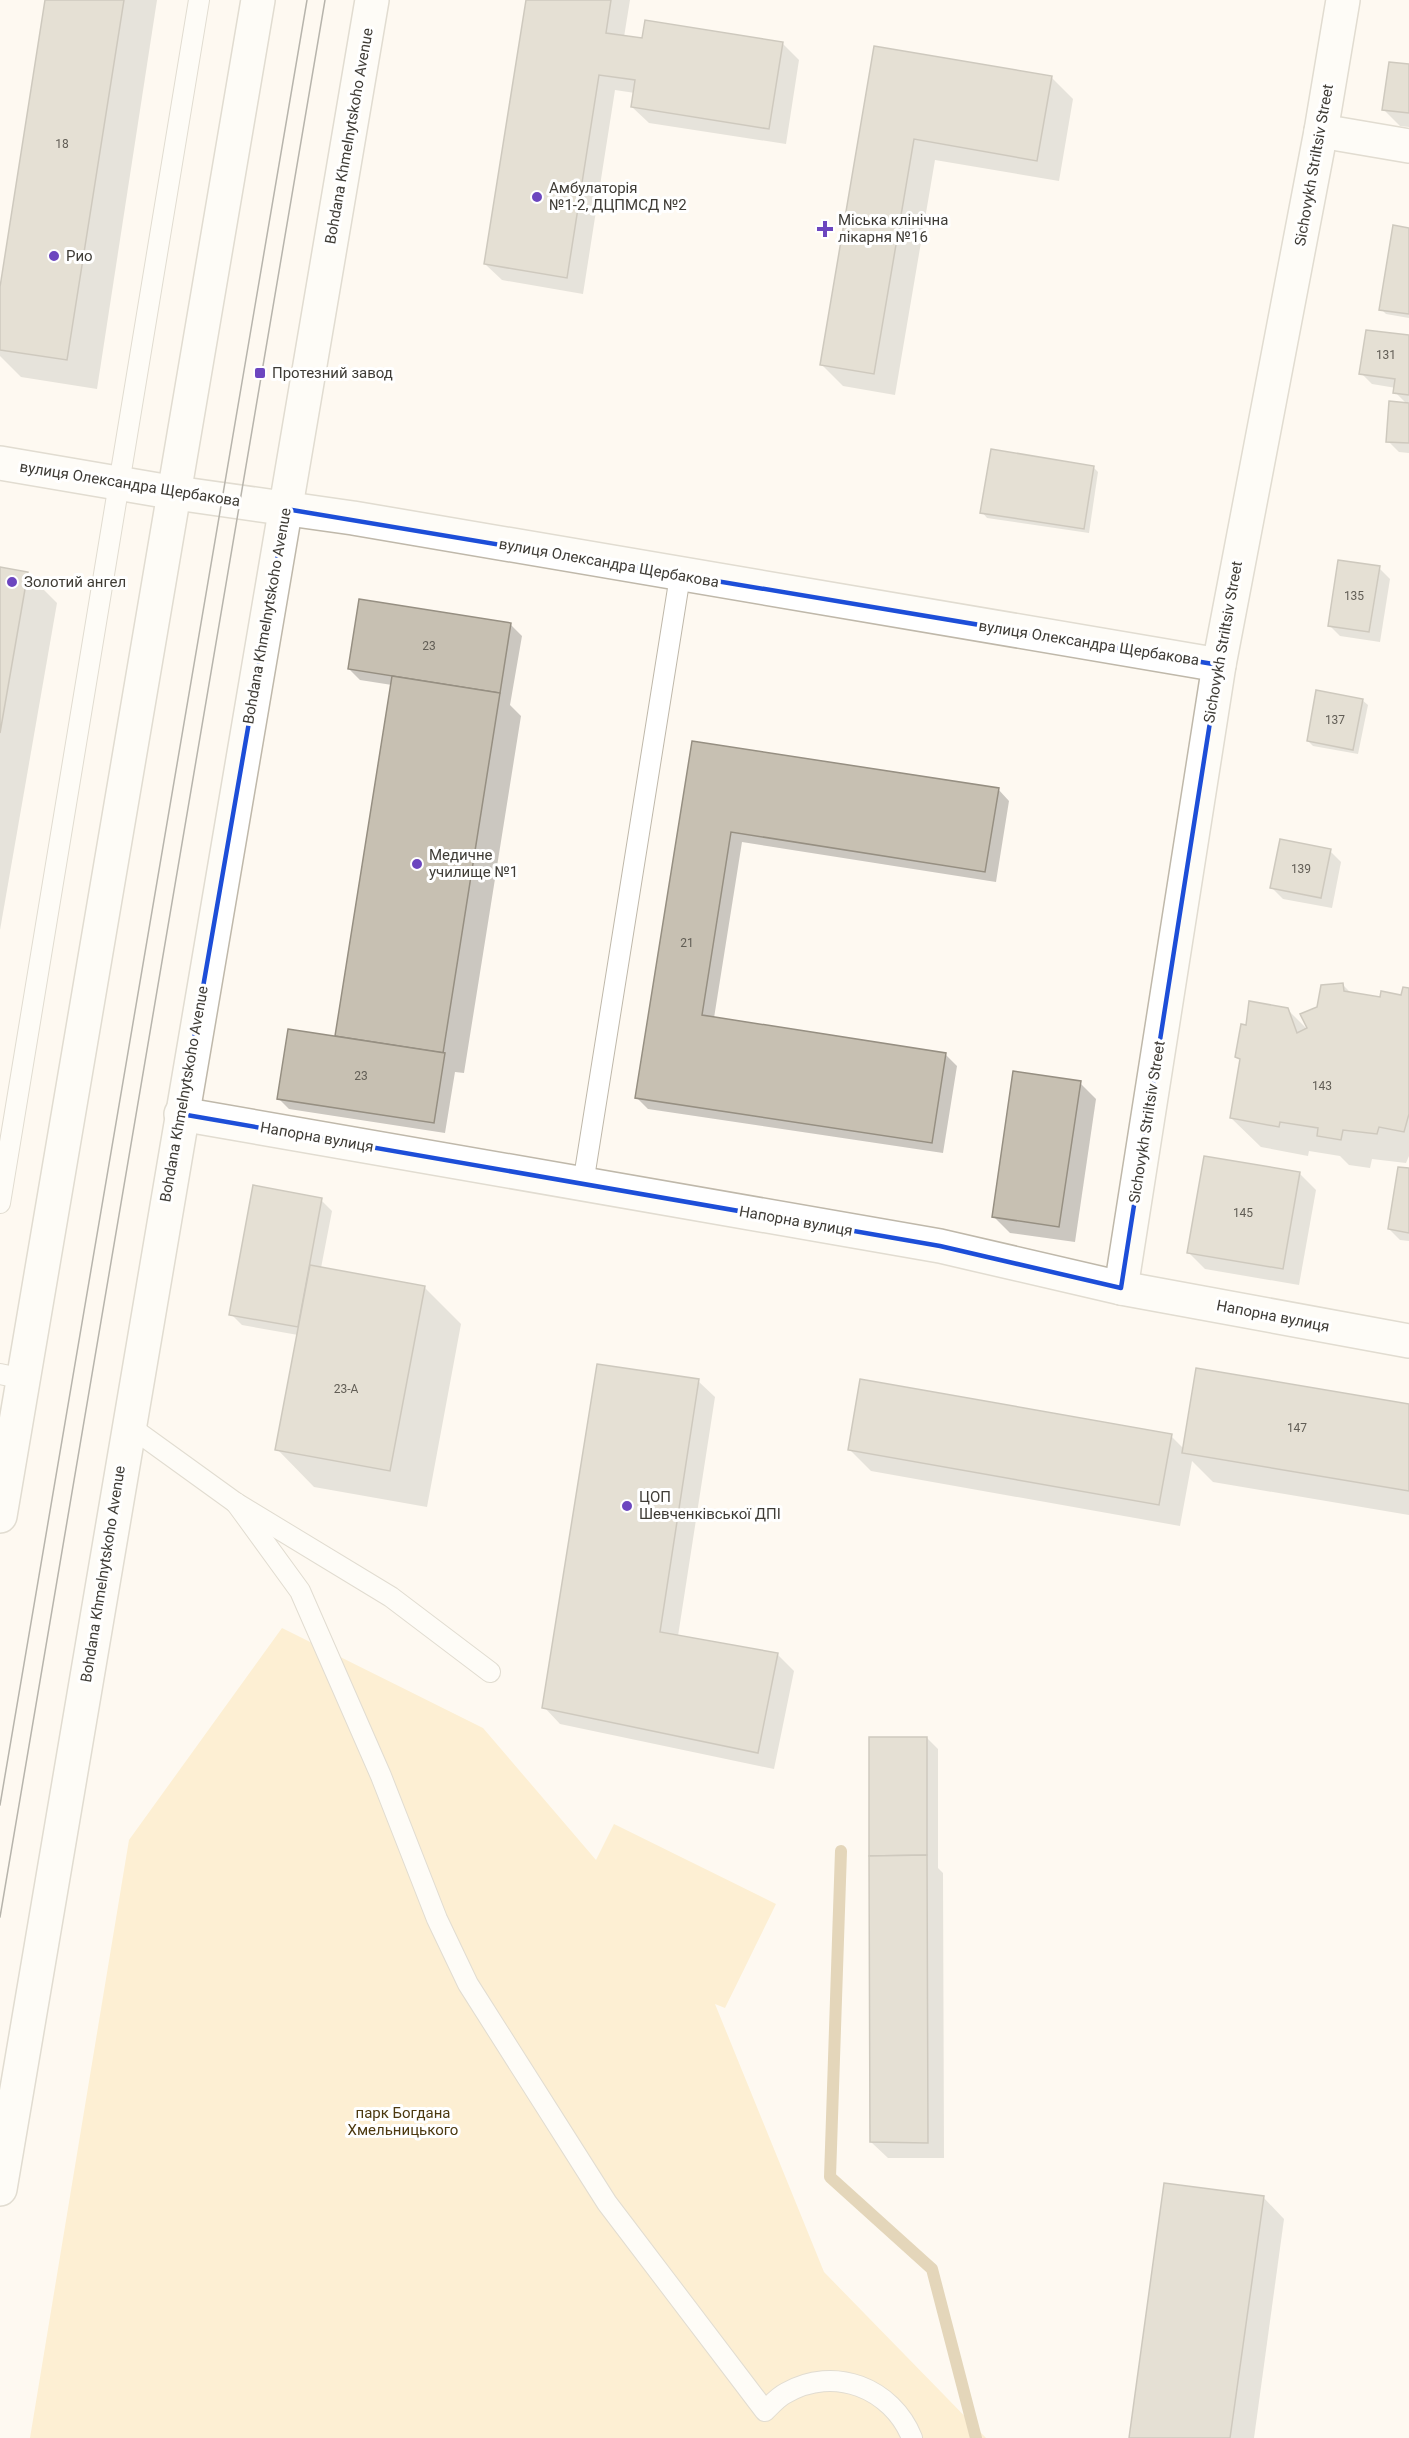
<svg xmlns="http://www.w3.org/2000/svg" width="1409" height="2438" font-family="Roboto,sans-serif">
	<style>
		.green { fill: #fce2af }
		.shadow { fill: #0003 }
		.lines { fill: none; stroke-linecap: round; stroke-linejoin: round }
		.stream { stroke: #c5ab79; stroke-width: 12 }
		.building { fill: #c7c0b2; stroke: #968f82; stroke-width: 1.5 }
		.service-casing { stroke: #bfb8aa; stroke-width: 22 }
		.minor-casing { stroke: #bfb8aa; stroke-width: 36 }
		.tertiary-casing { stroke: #bfb8aa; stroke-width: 36 }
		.primary-casing { stroke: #bfb8aa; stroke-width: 36 }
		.service { stroke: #fff; stroke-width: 20 }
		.minor { stroke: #fff; stroke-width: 33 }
		.tertiary { stroke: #fff; stroke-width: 33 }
		.primary { stroke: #fff; stroke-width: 33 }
		.tram { stroke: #636059; stroke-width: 1.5 }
		.marked { fill: none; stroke: #1d4ed8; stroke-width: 4.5; stroke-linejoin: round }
		.poi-dot { fill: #6c46bf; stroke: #fff; stroke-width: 2 }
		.labels { text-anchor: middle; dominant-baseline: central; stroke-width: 6; stroke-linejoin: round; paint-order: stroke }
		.number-label { font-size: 12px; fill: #615d55 }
		.street-label { font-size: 15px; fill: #3f3c36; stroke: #fff }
		.poi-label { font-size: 15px; fill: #3f3c36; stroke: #fff; text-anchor: start }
		.park-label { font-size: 15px; fill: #4c3910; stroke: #fff }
	</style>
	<rect width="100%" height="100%" fill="#fef9f1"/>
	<path class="green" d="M282 1628 483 1728 596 1860 614 1824 776 1904 725 2008 715 2004 824 2272 986 2438H30L129 1840Z"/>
	<g class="shadow">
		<path d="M47 0H157L97 389 21 377 0 356V297Z"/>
		<path d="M528 0H630L624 37 782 43 799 60 786 144 649 123 632 107 635 93 615 90 583 294 502 280 485 264Z"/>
		<path d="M876 48 1051 77 1073 99 1059 181 935 160 895 395 843 386 821 364Z"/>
		<path d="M1409 66V127L1400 126 1384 110Z"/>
		<path d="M1409 229V318L1386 314 1381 309Z"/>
		<path d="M1409 337V453L1399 452 1388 441 1407 404 1395 392 1396 388 1372 384 1361 373Z"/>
		<path d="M1093 467 1098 472 1089 533 987 518 982 512Z"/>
		<path d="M1379 568 1390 579 1380 642 1340 636 1329 625Z"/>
		<path d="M0 569 27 573 57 603 0 930Z"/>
		<path d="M360 601 511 625 522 636 510 705 521 716 464 1073 455 1072 445 1133 289 1109 278 1098 339 1038 336 1035 392 685 360 680 349 669Z"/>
		<path d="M1362 700 1368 705 1358 754 1313 746 1308 741Z"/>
		<path d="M694 742 998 789 1009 801 996 882 742 842 714 1018 946 1055 957 1066 943 1153 648 1109 637 1098Z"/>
		<path d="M1330 851 1341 862 1332 908 1283 899 1272 888Z"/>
		<path d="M1342 984 1352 994 1381 999 1402 997 1409 989V1156L1406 1163 1372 1159 1370 1168 1349 1165 1340 1156 1309 1151 1308 1156 1261 1147 1231 1118 1241 1060 1237 1056 1247 1027 1287 1009 1310 1032 1319 1008Z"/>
		<path d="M1080 1083 1096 1099 1075 1242 1010 1233 994 1217Z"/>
		<path d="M1409 1170V1241L1400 1240 1389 1229Z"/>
		<path d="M1300 1174 1316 1190 1299 1285 1205 1269 1188 1252Z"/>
		<path d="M321 1200 332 1211 321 1268 424 1287 461 1324 427 1507 314 1487 277 1449 298 1335 242 1325 231 1314Z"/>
		<path d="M698 1381 715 1397 678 1636 777 1654 794 1671 774 1769 560 1724 544 1707Z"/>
		<path d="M1409 1405V1515L1213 1482 1192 1461 1180 1526 871 1471 849 1449 1171 1436 1184 1449Z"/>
		<path d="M927 1738 938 1749V1868L943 1873 944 2158H888L871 2142Z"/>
		<path d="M1263 2197 1284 2219 1254 2438H1130Z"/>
	</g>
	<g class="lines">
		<path class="stream" d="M841 1851 830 2177 932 2269 976 2438"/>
	</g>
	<g class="building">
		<path d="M45 0H124L67 360 0 350V287Z"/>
		<path d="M526 0H611L606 33 642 38 645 20 783 42 769 129 631 107 635 80 599 75 567 278 484 264Z"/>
		<path d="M874 46 1052 76 1037 161 914 139 874 374 820 365Z"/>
		<path d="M1389 62 1409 64V113L1382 110Z"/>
		<path d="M1393 225 1409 228V314L1379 310Z"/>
		<path d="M1366 330 1409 335V395L1393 393 1395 379 1359 374Z"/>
		<path d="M1389 401 1409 403V443L1386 442Z"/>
		<path d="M991 449 1094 466 1084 529 980 513Z"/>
		<path d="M1338 560 1380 566 1369 632 1328 626Z"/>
		<path d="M0 567 28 572 0 733Z"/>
		<path d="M359 599 511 623 500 693 348 669Z"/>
		<path d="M392 676 500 693 443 1053 335 1036Z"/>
		<path d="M1316 690 1363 699 1353 750 1307 741Z"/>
		<path d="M692 741 999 788 985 872 731 832 702 1015 946 1053 932 1143 635 1098Z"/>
		<path d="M1280 839 1331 849 1321 898 1270 888Z"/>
		<path d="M1343 983 1344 991 1380 997 1381 991 1401 995 1403 987 1409 988V1114L1404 1132 1379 1127 1377 1134 1343 1130 1341 1140 1317 1136 1318 1128 1280 1122 1279 1127 1230 1118 1240 1059 1235 1057 1241 1024 1246 1025 1249 1001 1288 1008 1297 1033 1307 1028 1300 1014 1317 1007 1321 985Z"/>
		<path d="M288 1029 445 1053 434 1123 277 1099Z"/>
		<path d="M1013 1071 1081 1081 1059 1227 992 1217Z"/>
		<path d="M1204 1156 1300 1172 1283 1269 1187 1253Z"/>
		<path d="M1398 1167 1409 1168V1233L1388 1229Z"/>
		<path d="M253 1185 322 1198 298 1327 229 1315Z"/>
		<path d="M310 1265 425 1286 390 1471 275 1450Z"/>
		<path d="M597 1364 699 1379 660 1632 778 1653 758 1753 542 1708Z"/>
		<path d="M1196 1368 1409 1404V1491L1182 1453Z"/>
		<path d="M860 1379 1172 1434 1159 1505 848 1450Z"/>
		<path d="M869 1737H927V1855L869 1856Z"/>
		<path d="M927 1855 928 2143 870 2142 869 1856Z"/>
		<path d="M1164 2183 1264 2196 1230 2438H1129Z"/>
	</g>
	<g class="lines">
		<g class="service-casing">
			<g id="service">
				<path d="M583 1184 680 576"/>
				<path d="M0 1203 199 0"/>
				<path d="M0 1374 24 1379"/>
				<path d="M128 1425 236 1503 391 1597 490 1672"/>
				<path d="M236 1503 300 1591 381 1776 437 1919 468 1984 607 2203 765 2411C771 2405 778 2397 786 2393 834 2365 892 2388 912 2438"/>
			</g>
		</g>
		<g class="minor-casing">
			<g id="minor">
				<path d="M1321 131 1409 146"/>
				<path d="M181 1114 940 1246 1121 1288 1409 1341"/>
				<path d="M1121 1288 1219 665"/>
			</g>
		</g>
		<g class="tertiary-casing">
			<path id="tertiary" d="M0 463 176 493 353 518 1219 665 1321 131 1343 0"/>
		</g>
		<g class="primary-casing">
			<g id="primary">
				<path d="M0 1516 258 0"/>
				<path d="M0 2189 372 0"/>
			</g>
		</g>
		<use href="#service" class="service"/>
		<use href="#minor" class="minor"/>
		<use href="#tertiary" class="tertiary"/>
		<use href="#primary" class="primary"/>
		<g class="tram">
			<path d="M0 1805 307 0"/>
			<path d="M0 1917 325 0"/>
		</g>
	</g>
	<path d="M0 0H1409V2438H0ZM286 509 1219 665 1121 1288 940 1246 181 1114Z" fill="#fef9f1" fill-opacity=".55" fill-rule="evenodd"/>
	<path class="marked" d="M286 509 1219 665 1121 1288 940 1246 181 1114Z"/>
	<g class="poi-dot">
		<circle cx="537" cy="197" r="6"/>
		<path d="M822 220h6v6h6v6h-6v6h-6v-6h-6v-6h6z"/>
		<circle cx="54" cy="256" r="6"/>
		<rect x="254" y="367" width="12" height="12" rx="3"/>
		<circle cx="12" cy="582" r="6"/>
		<circle cx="417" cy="864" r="6"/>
		<circle cx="627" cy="1506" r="6"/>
	</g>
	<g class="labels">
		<g class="number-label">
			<text x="62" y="144">18</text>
			<text x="1386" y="355">131</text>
			<text x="1354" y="596">135</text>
			<text x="429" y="646">23</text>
			<text x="1335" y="720">137</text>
			<text x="1301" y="869">139</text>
			<text x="687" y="943">21</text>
			<text x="361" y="1076">23</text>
			<text x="1322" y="1086">143</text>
			<text x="1243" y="1213">145</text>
			<text x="346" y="1389">23-А</text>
			<text x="1297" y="1428">147</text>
		</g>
		<g class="street-label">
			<text transform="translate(349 136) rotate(-80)">Bohdana Khmelnytskoho Avenue</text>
			<text transform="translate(1314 165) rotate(-80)">Sichovykh Striltsiv Street</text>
			<text transform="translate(130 484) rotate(9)">вулиця Олександра Щербакова</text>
			<text transform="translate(609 563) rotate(10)">вулиця Олександра Щербакова</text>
			<text transform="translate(267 616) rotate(-80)">Bohdana Khmelnytskoho Avenue</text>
			<text transform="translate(1223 642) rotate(-80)">Sichovykh Striltsiv Street</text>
			<text transform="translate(1089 643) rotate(9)">вулиця Олександра Щербакова</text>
			<text transform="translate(184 1094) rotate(-80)">Bohdana Khmelnytskoho Avenue</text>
			<text transform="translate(1147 1122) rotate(-81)">Sichovykh Striltsiv Street</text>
			<text transform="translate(317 1137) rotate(10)">Напорна вулиця</text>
			<text transform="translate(796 1221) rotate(10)">Напорна вулиця</text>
			<text transform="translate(1273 1316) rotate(11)">Напорна вулиця</text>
			<text transform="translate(103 1574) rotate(-81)">Bohdana Khmelnytskoho Avenue</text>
		</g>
		<g class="poi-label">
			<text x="549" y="188">Амбулаторія<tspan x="549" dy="17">№1-2, ДЦПМСД №2</tspan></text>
			<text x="838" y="220">Міська клінічна<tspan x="838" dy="17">лікарня №16</tspan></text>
			<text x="66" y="256">Рио</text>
			<text x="272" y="373">Протезний завод</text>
			<text x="24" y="582">Золотий ангел</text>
			<text x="429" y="855">Медичне<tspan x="429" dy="17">училище №1</tspan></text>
			<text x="639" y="1497">ЦОП<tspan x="639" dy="17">Шевченківської ДПІ</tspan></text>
		</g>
		<g class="park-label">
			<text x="403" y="2113">парк Богдана<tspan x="403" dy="17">Хмельницького</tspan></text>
		</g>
	</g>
</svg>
